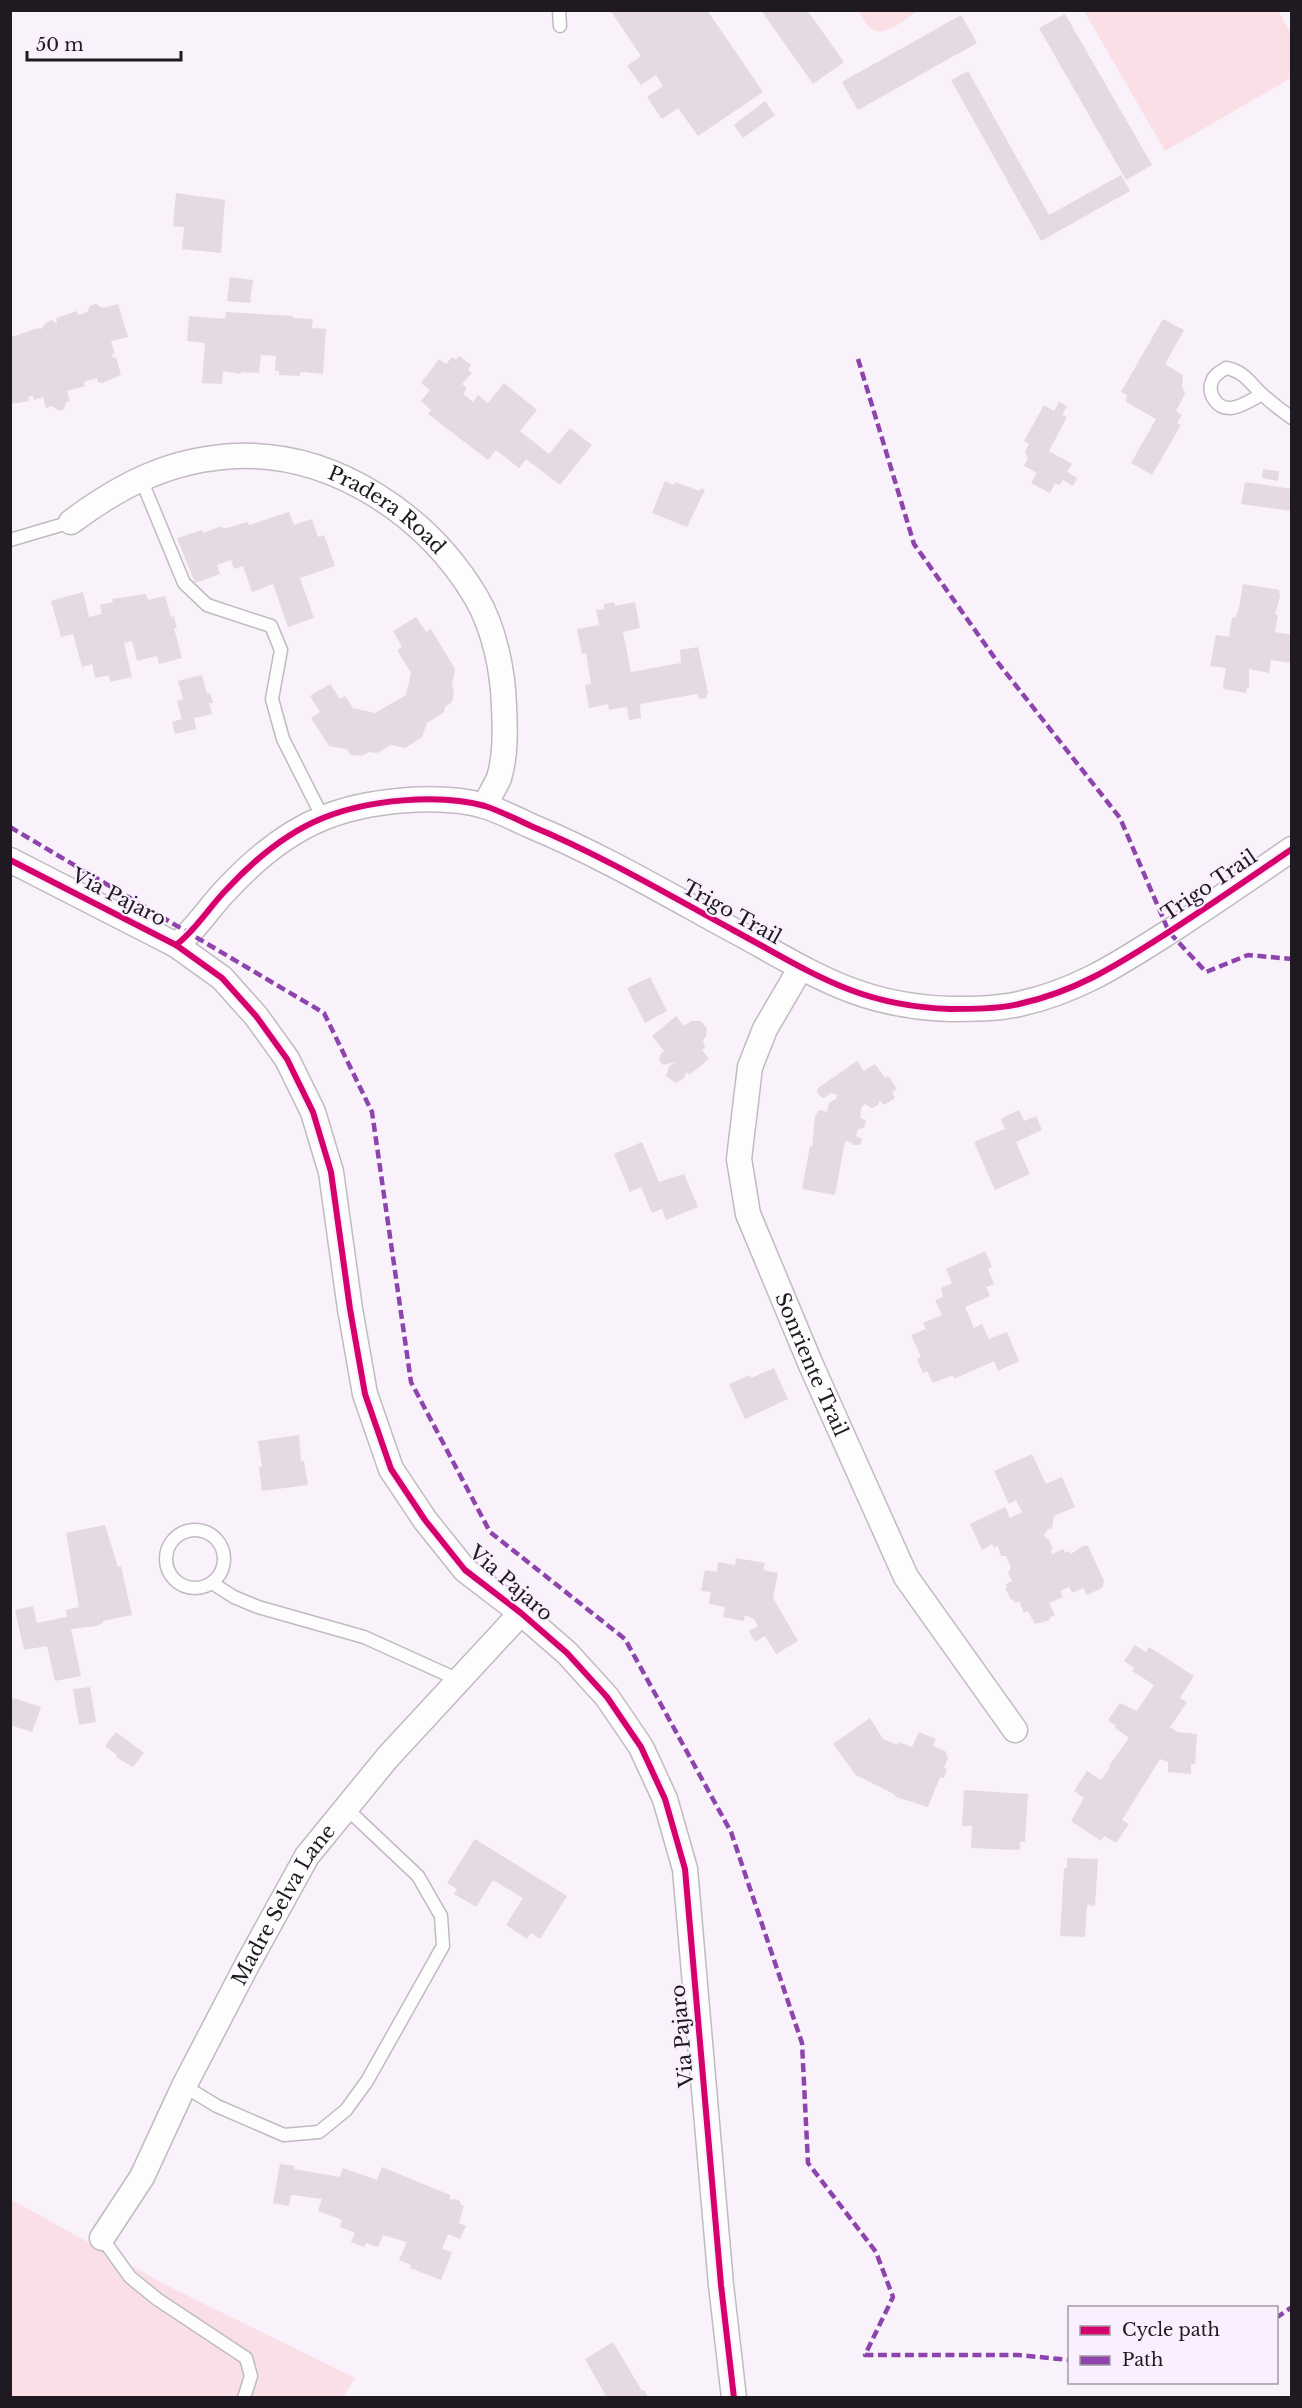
<svg xmlns="http://www.w3.org/2000/svg" width="1302" height="2408" font-family="'Libre Baskerville',serif">
	<style>
		.green { fill: #fbdfe6 }
		.building { fill: #e5d9e2 }
		.lines { fill: none; stroke-linecap: round; stroke-linejoin: round }
		.lane-casing { stroke: #c0bac1; stroke-width: 15 }
		.street-casing { stroke: #c0bac1; stroke-width: 27 }
		.lane { stroke: #fefdfe; stroke-width: 12 }
		.street { stroke: #fefdfe; stroke-width: 24 }
		.quiet { stroke: #8e44ad; stroke-width: 4.5; stroke-dasharray: 9 4.5; stroke-linecap: butt }
		.cycleway-casing { stroke: #faeffe; stroke-width: 10 }
		.cycleway { stroke: #d6006c; stroke-width: 6 }
		.labels { text-anchor: middle; dominant-baseline: central; stroke-width: 4.5; stroke-linejoin: round; paint-order: stroke }
		.street-label { font-size: 20px; fill: #1f1a21; stroke: #faeffe }
	</style>
	<rect width="100%" height="100%" fill="#f9f2fa"/>
	<g class="green">
		<path d="M858 11H917C905 19 883 40 869 27 865 23 861 16 858 11Z"/>
		<path d="M1084 11H1278L1291 33V78L1165 151Z"/>
		<path d="M10 2199 168 2286 355 2378 343 2397H11Z"/>
	</g>
	<g class="building">
		<path d="M610 10H707L763 92 698 136 678 108 662 119 647 97 663 86 656 75 641 85 627 66 641 56Z"/>
		<path d="M761 10H807L844 62 813 84Z"/>
		<path d="M1065 14 1152 165 1126 180 1039 28Z"/>
		<path d="M961 15 977 43 858 110 842 82Z"/>
		<path d="M968 71 1049 215 1121 175 1130 191 1041 241 951 80Z"/>
		<path d="M765 101 775 115 743 138 734 125Z"/>
		<path d="M176 193 225 200 221 253 182 249 184 227 173 226Z"/>
		<path d="M230 277 253 280 250 303 227 301Z"/>
		<path d="M96 304 102 308 118 304 128 337 111 341 115 354H112L113 358 116 357 121 375 102 383 98 382 97 378 84 382 85 386 67 391 70 401 66 402 64 409 59 411 52 406 46 408 43 397 34 400 33 396 28 397 29 401 10 404V335L15 336 38 328 41 329 47 322 53 320 57 325 56 318 77 311 78 315 87 312 90 306Z"/>
		<path d="M226 312 293 316V318L313 319 312 328 326 329 323 374 304 372 300 373V376L279 375V371H275L276 356 261 355 259 373 241 372V374L223 371 222 384 202 383 205 343 187 341 189 316 225 319Z"/>
		<path d="M1163 319 1184 330 1165 364 1183 375 1182 386 1185 394 1176 411 1182 415 1177 423 1181 425 1152 475 1131 463 1156 419 1126 402 1127 395 1121 392Z"/>
		<path d="M459 356 471 365 468 370 472 373 462 384 467 388 463 394 473 402 478 395 488 403 504 383 537 410 520 431 549 454 570 428 592 445 560 485 526 459 519 468 496 450 488 460 428 414 431 410 421 401 430 390 421 383 439 359 446 364 452 357 456 360Z"/>
		<path d="M1059 402 1067 406 1062 415 1067 417 1049 451 1072 464 1067 472 1077 478 1073 486 1063 480 1059 485 1055 483 1050 493 1031 483 1037 473 1024 466 1028 459 1025 451 1029 444 1024 441 1044 405 1054 411Z"/>
		<path d="M1263 469 1279 471 1278 481 1262 478Z"/>
		<path d="M665 481 674 485 675 482 700 491 701 488 705 490 687 527 652 513Z"/>
		<path d="M1245 482 1292 489V511L1241 504Z"/>
		<path d="M289 512 294 525 312 519 318 537 324 535 335 566 300 578 314 618 288 627 273 584 252 592 243 566 234 569 231 560 217 565 220 574 195 583 177 538 202 530 203 533 222 526 223 529 248 522 249 525Z"/>
		<path d="M1243 584 1279 590 1280 597 1275 614 1278 615 1275 632 1292 635V663L1271 660 1269 673 1249 669V687L1247 688 1246 693 1224 689 1223 686 1226 668 1210 666 1216 635 1229 637 1232 617 1235 618 1239 608Z"/>
		<path d="M83 592 89 617 102 614 100 605 113 602 112 599 146 594 148 600 165 596 171 617 174 616 177 628H174L182 658 159 664 157 656 137 661 132 641 124 643 132 677 110 682 109 675 95 678 92 664 82 667 73 634 61 637 51 601Z"/>
		<path d="M614 602 615 606 635 602 640 628 623 632 631 672 681 663 680 650 698 647 708 692 706 698 700 699 697 694 640 704 641 718 629 720 627 707 609 710 608 704 589 708 585 685 591 684 586 653 582 654 577 629 599 625 596 610 604 609V604Z"/>
		<path d="M416 617 426 632 431 629 455 669 452 685 454 692 452 702 445 707 444 712 427 723 422 737 405 748 391 745 377 753 369 752 362 756 351 755 347 749 329 746 311 718 320 712 310 696 330 684 340 699 345 696 353 708 375 713 406 695 411 673 397 650 402 647 393 631Z"/>
		<path d="M202 675 207 694 210 693 213 703H209L212 714 194 718 196 729 175 734 172 722 182 719 177 701 183 699 178 681Z"/>
		<path d="M650 977 667 1011 645 1023 627 988Z"/>
		<path d="M676 1016 684 1026 691 1021H701L707 1029 706 1037 703 1040 705 1048 702 1050 709 1059 689 1075 687 1072 684 1078 676 1083 666 1076 669 1066 676 1062 663 1065 659 1060 660 1055 664 1051 652 1036Z"/>
		<path d="M857 1061 864 1071 875 1064 885 1078 888 1076 897 1089 892 1092 895 1098 884 1105 880 1100 878 1105 872 1108 865 1104 862 1106 860 1117 866 1121 864 1128 858 1129 856 1136 862 1139 860 1145H853L851 1142 845 1141 835 1195 802 1189 810 1146 812 1147 815 1117 819 1110 827 1112 829 1103 836 1099 837 1095 831 1093 824 1098 821 1097 817 1093 818 1088Z"/>
		<path d="M1019 1110 1024 1121 1036 1116 1042 1130 1016 1142 1030 1174 995 1190 974 1142 1005 1129 1001 1119Z"/>
		<path d="M642 1142 659 1182 684 1174 698 1207 666 1220 662 1209 652 1213 641 1187 630 1192 614 1154Z"/>
		<path d="M985 1251 992 1267 988 1269 994 1284 986 1287 990 1296 965 1307 974 1328 982 1324 989 1339 1007 1332 1019 1361 998 1371 994 1361 954 1379 953 1375 933 1383 927 1371 923 1373 917 1359 921 1357 911 1335 926 1329 923 1323 942 1315 935 1300 943 1297 941 1288 952 1283 946 1269Z"/>
		<path d="M774 1368 788 1399 745 1419 729 1384 750 1375 751 1378Z"/>
		<path d="M299 1435 301 1461H304L308 1485 262 1491 259 1467H262L258 1441Z"/>
		<path d="M1032 1454 1046 1484 1062 1477 1075 1507 1054 1516 1052 1528 1048 1529 1044 1535 1046 1539 1048 1538 1053 1549 1051 1550 1052 1554 1063 1549 1065 1553 1069 1551 1071 1554 1083 1546H1088L1104 1581 1102 1588 1087 1595 1083 1588 1072 1593 1069 1587 1060 1591 1063 1597 1049 1603 1055 1615 1049 1618 1050 1620 1035 1624 1028 1611 1024 1613 1019 1601 1015 1603 1013 1599 1011 1600 1005 1588 1007 1587 1006 1584 1012 1581 1008 1573 1011 1567 1006 1556H1001L998 1546 994 1548 992 1544 982 1550 970 1524 1005 1507 1010 1518 1022 1512 1016 1500 1009 1504 994 1471Z"/>
		<path d="M105 1525 118 1567 121 1566 132 1615 103 1621V1623L96 1626 71 1629 81 1676 55 1681 47 1646 24 1650 15 1610 33 1606 37 1623 67 1617 66 1610 79 1607 66 1533Z"/>
		<path d="M736 1558 765 1563 763 1570 778 1573 773 1598 798 1641 776 1654 765 1636 755 1642 749 1631 758 1626 754 1619 745 1615 744 1621 723 1617 725 1607 709 1604 711 1592 701 1591 705 1570 717 1572 718 1562 735 1565Z"/>
		<path d="M1135 1645 1146 1652 1149 1647 1194 1676 1180 1698 1187 1702 1170 1727 1177 1732 1197 1734 1195 1764H1191V1774L1168 1772V1762L1160 1759 1122 1820 1129 1824 1116 1843 1104 1836 1101 1841 1071 1821 1084 1798 1074 1791 1087 1771 1101 1780 1110 1767 1109 1766 1129 1738 1115 1728 1116 1726 1108 1720 1120 1703 1137 1711 1154 1685 1132 1671 1134 1668 1124 1661Z"/>
		<path d="M90 1687 96 1722 79 1725 73 1689Z"/>
		<path d="M10 1697 41 1707 32 1732 10 1725Z"/>
		<path d="M870 1718 883 1739 898 1745 899 1742 912 1747 919 1732 936 1739 933 1746 945 1751 948 1758 944 1768 947 1769 944 1778 940 1777 928 1807 896 1797 894 1794 856 1775 833 1744Z"/>
		<path d="M116 1732 144 1753 133 1767 116 1757 117 1755 105 1746Z"/>
		<path d="M964 1790 1028 1794 1025 1842H1020V1850L971 1848 972 1826H962Z"/>
		<path d="M475 1839 567 1896 540 1939 531 1933 527 1939 506 1925 523 1898 493 1880 476 1907 454 1894 457 1889 447 1883Z"/>
		<path d="M1067 1858 1098 1859 1095 1906 1087 1905 1085 1937 1060 1936 1064 1868H1067Z"/>
		<path d="M280 2164 295 2166 294 2169 340 2177 343 2168 377 2180 382 2167 450 2195V2200L455 2199 460 2201V2204L464 2206 459 2223 466 2226 460 2239 448 2234 442 2249 452 2252 441 2280 410 2268 411 2265 399 2260 407 2242 383 2235 378 2247 366 2243 364 2247 351 2242 355 2233 340 2227 342 2220 318 2211 322 2199 291 2195 289 2206 273 2203Z"/>
		<path d="M613 2342 642 2391 644 2390 649 2398H607L585 2359Z"/>
	</g>
	<g class="lines">
		<g class="lane-casing">
			<g id="lane">
				<path d="M559 10 560 26"/>
				<path d="M1262 394C1253 399 1242 407 1231 408 1217 409 1207 394 1212 381 1214 375 1220 372 1226 368 1245 371 1251 385 1264 396 1273 404 1282 411 1292 418"/>
				<path d="M141 479 184 583 207 605 271 626 281 650 272 699 283 739 323 818"/>
				<path d="M10 540 71 522"/>
				<circle cx="195" cy="1559" r="29"/>
				<path d="M212 1583 234 1597 258 1607 364 1637 459 1680"/>
				<path d="M184 2086 217 2106 284 2135 319 2132 346 2110 367 2081 443 1946 441 1916 418 1876 346 1808"/>
				<path d="M102 2238 130 2277 157 2299 246 2358 251 2376 244 2398"/>
			</g>
		</g>
		<g class="street-casing">
			<g id="street">
				<path id="s1" d="M71 522C122 484 171 459 236 456 334 452 427 515 476 597 494 628 503 670 504 706 505 729 506 755 499 778 495 787 489 797 484 806"/>
				<path d="M10 860 176 945 222 978 256 1016 287 1059 313 1112 331 1172 350 1309 365 1394 391 1469 425 1520 465 1570 521 1613 567 1653 607 1697 641 1747 665 1799 685 1869 721 2285 734 2398"/>
				<path d="M176 945C197 929 209 907 227 889 254 860 286 833 323 818 367 800 439 793 485 806 500 811 516 819 531 826 601 855 667 894 733 930 811 972 857 1006 950 1009 972 1009 997 1009 1019 1004 1074 992 1114 967 1161 937 1205 909 1248 879 1292 849"/>
				<path id="s2" d="M800 969 765 1029 750 1067 739 1159 748 1214 811 1365 906 1577 1015 1730"/>
				<path id="s3" d="M102 2238 142 2177 184 2086 248 1963 307 1856 387 1758 521 1613"/>
			</g>
		</g>
		<use href="#lane" class="lane"/>
		<use href="#street" class="street"/>
		<g class="quiet">
			<path d="M858 359 914 544 999 664 1120 818 1169 932 1206 972 1248 955 1292 959"/>
			<path d="M10 827 324 1013 372 1112 411 1382 490 1532 625 1639 731 1832 802 2043 808 2163 876 2252 893 2297 865 2355H1018L1070 2360"/>
			<path d="M1276 2318 1292 2307"/>
		</g>
		<g class="cycleway-casing">
			<g id="cycleway">
				<path d="M10 860 176 945 222 978 256 1016 287 1059 313 1112 331 1172 350 1309 365 1394 391 1469 425 1520 465 1570 521 1613 567 1653 607 1697 641 1747 665 1799 685 1869 721 2285 734 2398"/>
				<path d="M176 945C197 929 209 907 227 889 254 860 286 833 323 818 367 800 439 793 485 806 500 811 516 819 531 826 601 855 667 894 733 930 811 972 857 1006 950 1009 972 1009 997 1009 1019 1004 1074 992 1114 967 1161 937 1205 909 1248 879 1292 849"/>
			</g>
		</g>
		<use href="#cycleway" class="cycleway"/>
	</g>
	<g class="labels">
		<g class="street-label">
			<text stroke="none"><textPath href="#s1" startOffset="345">Pradera Road</textPath></text>
			<text transform="translate(1209 885) rotate(-34)">Trigo Trail</text>
			<text transform="translate(119 897) rotate(27)">Via Pajaro</text>
			<text transform="translate(732 912) rotate(29)">Trigo Trail</text>
			<text stroke="none"><textPath href="#s2" startOffset="422">Sonriente Trail</textPath></text>
			<text transform="translate(511 1583) rotate(41)">Via Pajaro</text>
			<text stroke="none"><textPath href="#s3" startOffset="380">Madre Selva Lane</textPath></text>
			<text transform="translate(682 2036) rotate(-95)">Via Pajaro</text>
		</g>
	</g>
	<rect width="1302" height="2408" fill="none" stroke="#1f1a21" stroke-width="24"/>
	<rect x="1068" y="2306" width="210" height="78" fill="#faeffe" stroke="#a29aa6" stroke-width="1.5"/>
	<rect x="1080" y="2326" width="30" height="9" fill="#d6006c" stroke="#a29aa6" stroke-width="1.5"/>
	<text x="1122" y="2336" font-size="18" fill="#1f1a21">Cycle path</text>
	<rect x="1080" y="2356" width="30" height="9" fill="#8e44ad" stroke="#a29aa6" stroke-width="1.5"/>
	<text x="1122" y="2366" font-size="18" fill="#1f1a21">Path</text>
	<path d="M27 51v9h154v-9" fill="none" stroke="#1f1a21" stroke-width="3"/>
	<text x="36" y="51" font-size="18" fill="#1f1a21" stroke="#faeffe" stroke-width="4.5" paint-order="stroke">50 m</text>
</svg>
